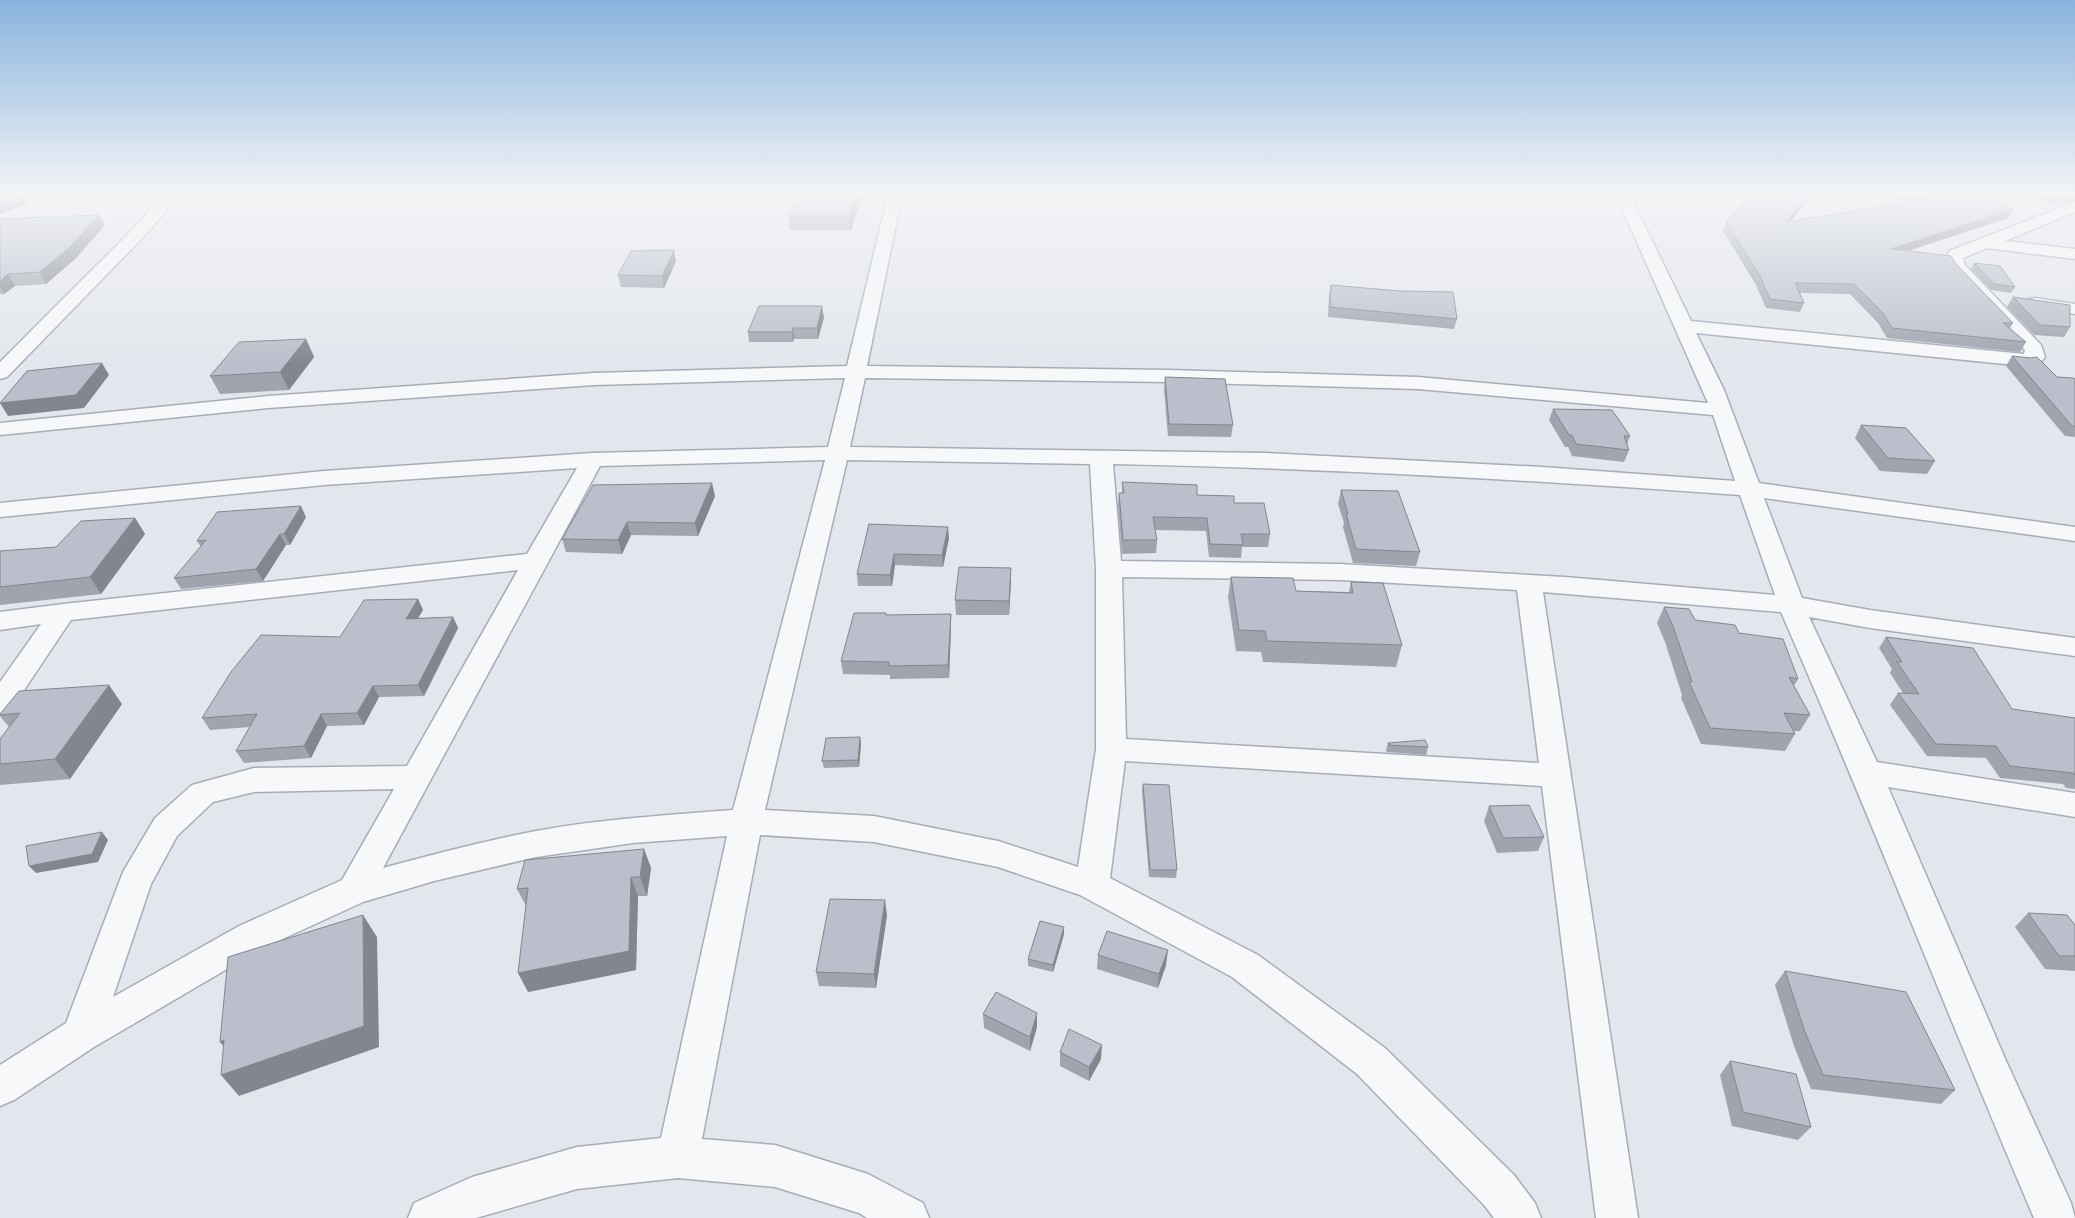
<svg xmlns="http://www.w3.org/2000/svg" width="2075" height="1218" font-family="'Asap Condensed',sans-serif">
	<style>
		.lines { fill: none; stroke-linecap: round; stroke-linejoin: round }
		.minor-casing { stroke: #a7acb7; stroke-width: 3 }
		.minor { fill: #f7f8fa; fill-rule: evenodd }
		.wall { fill: #a0a4af }
		.shaded-wall { fill: #82868e }
		.building { fill: #babfcb; stroke: #82868e }
	</style>
	<rect width="100%" height="100%" fill="#e3e6ec"/>
	<g class="lines">
		<g class="minor-casing">
			<g id="minor">
				<path d="M150 195H164L168 207 152 228 7 377 0 379V362L140 222 152 207Z"/>
				<path d="M888 195H902L867 366 1168 370 1418 377 1708 403 1616 195H1630L1691 321 2024 354 2025 350 1952 272 1946 261 1949 251 2075 202V212L2005 241 2075 249V259L1987 248 1963 258 1965 265 2041 345 2045 357 2042 361 2025 366 1696 333 1724 390 1759 483 2075 527V541L1764 498 1802 598 1870 610 2075 638V656L1870 628 1809 617 1877 762 2075 793V817L1888 787 2007 1063 2071 1203 2075 1218H2034C1948 1017 1869 813 1781 612L1543 592 1638 1218H1596L1542 786 1125 761 1110 878 1258 955 1385 1048 1514 1175 1535 1203 1541 1218H1494L1484 1205 1357 1074 1232 977 1080 895 998 867 874 842 760 835 702 1139 775 1145 868 1174 923 1203 929 1218H867L859 1213 775 1187 678 1178 577 1189 476 1218H408L414 1203 472 1177 577 1147 661 1138 727 836 633 843 536 857 434 881 363 902 263 948 94 1047 14 1100 0 1106V1065L66 1023 123 872 155 818 192 785 254 768 407 766 518 570 71 620 10 711 0 714V682L41 624 0 630V612L63 604 527 554 577 468 324 485 0 517V503L324 471 592 453 828 447 845 378 594 385 268 408 0 435V423L268 396 594 373 847 366ZM865 378 1168 382 1418 389 1713 415 1735 481 1542 467 1265 453 850 447ZM825 460 733 810C667 815 601 819 536 831 484 841 434 854 383 868L600 466ZM847 460 1090 464 1096 569V749L1078 867 998 841 874 816 765 810ZM1113 464C1322 468 1531 480 1740 495L1775 595 1565 577 1340 564 1121 561ZM1122 577 1340 580 1517 590 1539 763 1126 739ZM394 789 342 880 239 926 113 997 151 884 177 836 213 802 254 792Z"/>
				<path d="M2035 298 2075 304V314L2029 307 2026 303 2029 299Z"/>
			</g>
		</g>
		<use href="#minor" class="minor"/>
	</g>
	<g class="wall">
		<path d="M862 195 851 230H790L788 216Z"/>
		<path d="M1458 195H1487L1469 199Z"/>
		<path d="M1812 195 1790 222 1906 202 1885 195H1983L2013 209 2008 218 1908 251 1956 264 2013 323 2010 328 2026 342 2020 352 1887 338 1878 323 1850 294 1800 293 1804 303 1800 312 1766 308 1756 285 1723 231 1726 222Z"/>
		<path d="M2025 195H2075L2060 206Z"/>
		<path d="M99 215 105 225 76 258 46 284 15 286 4 294H0V219Z"/>
		<path d="M676 261 664 288 621 287 618 275Z"/>
		<path d="M1974 263 2015 287 2011 293 1991 290 1971 269Z"/>
		<path d="M1331 285 1457 319 1454 329 1328 317 1329 295Z"/>
		<path d="M2013 297 2070 327 2064 337 2034 335 2007 307Z"/>
		<path d="M824 317 818 339H794L793 342H749L748 332Z"/>
		<path d="M306 339 314 357 289 390 220 394 210 376Z"/>
		<path d="M2012 356 2057 377 2075 379V437L2065 436 2006 366Z"/>
		<path d="M1165 377 1233 425 1231 437 1168 436 1164 389Z"/>
		<path d="M1553 409 1630 436 1627 444 1629 450 1624 462 1572 456 1568 447H1565L1549 420Z"/>
		<path d="M1861 425 1935 461 1927 474 1880 471 1855 438Z"/>
		<path d="M1122 482 1197 495 1234 503 1270 534 1268 547H1242L1241 558 1209 557 1206 531 1155 530 1157 540 1156 553 1122 554 1118 505 1119 493H1122Z"/>
		<path d="M1341 490 1420 552 1416 566 1353 563 1343 527 1344 523 1338 504Z"/>
		<path d="M715 496 698 536 631 535 622 554 566 552 562 539Z"/>
		<path d="M306 517 290 545H286L263 581 181 589 174 578 201 547 197 541Z"/>
		<path d="M135 518 145 534 101 594 0 605V551L56 547Z"/>
		<path d="M869 524 949 538 943 567 895 565 892 586H858L857 574Z"/>
		<path d="M1011 568V582L1009 615H956L955 600Z"/>
		<path d="M1231 577 1296 591 1349 592 1351 582 1402 645 1396 667 1263 662 1261 652 1236 651 1228 597Z"/>
		<path d="M418 599 423 610 418 618 453 617 458 628 424 696 379 697 364 725 327 726 311 758 244 763 236 751 250 727 210 730 202 718 340 637Z"/>
		<path d="M1664 607 1695 620 1739 633 1798 679 1794 686 1810 715 1800 731H1794L1795 734 1785 751 1701 744 1681 698 1682 695 1665 642 1657 623Z"/>
		<path d="M951 614V627L949 678 890 679V675L843 674 841 661 886 615Z"/>
		<path d="M1886 637 2012 709 2075 718V789L2066 788 2063 784 2000 778 1986 758 1927 756 1890 705 1898 693H1903L1890 673 1892 669 1879 648Z"/>
		<path d="M122 704 70 779 0 785V739L9 727 0 716V714Z"/>
		<path d="M860 737 861 744 859 767 824 768 822 761Z"/>
		<path d="M1388 743 1428 747 1426 755 1387 752 1386 750Z"/>
		<path d="M1143 784 1177 870 1176 878 1149 877 1142 791Z"/>
		<path d="M1489 806 1544 837 1538 851 1497 853 1484 821Z"/>
		<path d="M644 849 651 868 647 896H638L636 970 528 992 526 906 517 889Z"/>
		<path d="M2028 913 2075 925V971L2045 969 2015 927Z"/>
		<path d="M887 915 876 988 819 986 816 972Z"/>
		<path d="M1064 934 1053 972 1028 966V959Z"/>
		<path d="M1098 955 1166 965 1158 988 1097 969Z"/>
		<path d="M1785 971 1955 1090 1941 1104 1811 1089 1794 1046 1775 985Z"/>
		<path d="M983 1014 1037 1027 1030 1051 984 1028Z"/>
		<path d="M1060 1052 1101 1059 1089 1081 1060 1066Z"/>
		<path d="M1730 1061 1811 1127 1798 1140 1732 1126 1720 1075Z"/>
	</g>
	<g class="shaded-wall">
		<path d="M856 195H862L851 230 850 216Z"/>
		<path d="M1470 195H1487L1469 199Z"/>
		<path d="M1809 195H1812L1782 231 1786 222Z"/>
		<path d="M2071 195H2075V201L2060 206 2065 197Z"/>
		<path d="M24 198 28 204 0 214V205Z"/>
		<path d="M2013 209 2008 218 1886 258 1891 249Z"/>
		<path d="M99 215 105 225 76 258 46 284 40 272Z"/>
		<path d="M674 250 676 261 664 288 662 276Z"/>
		<path d="M8 274 15 286 4 294 0 287V281Z"/>
		<path d="M822 306 824 317 818 339 817 328Z"/>
		<path d="M793 328 794 339 793 342 792 332Z"/>
		<path d="M306 339 314 357 289 390 280 372Z"/>
		<path d="M102 363 109 375 84 408 8 416 0 403Z"/>
		<path d="M712 483 715 496 698 536 695 523Z"/>
		<path d="M301 506 306 517 290 545 284 534Z"/>
		<path d="M135 518 145 534 101 594 90 577Z"/>
		<path d="M627 522 631 535 622 554 618 540Z"/>
		<path d="M948 527 949 538 943 567 942 555Z"/>
		<path d="M280 534 286 545 263 581 256 569Z"/>
		<path d="M894 554 895 565 892 586 890 575Z"/>
		<path d="M1011 568V582L1009 615V601Z"/>
		<path d="M418 599 423 610 411 630 406 619Z"/>
		<path d="M951 614V627L949 678 948 665Z"/>
		<path d="M453 617 458 628 424 696 418 685Z"/>
		<path d="M109 685 122 704 70 779 55 759Z"/>
		<path d="M373 686 379 697 364 725 357 713Z"/>
		<path d="M321 714 327 726 311 758 304 746Z"/>
		<path d="M860 737 861 744 859 767 858 760Z"/>
		<path d="M102 832 108 840 98 862 36 873 29 866Z"/>
		<path d="M644 849 651 868 647 896 640 877Z"/>
		<path d="M631 877 638 896 636 970 528 992 518 973Z"/>
		<path d="M885 900 887 915 876 988 874 974Z"/>
		<path d="M363 915 377 937 379 1047 239 1096 221 1075Z"/>
		<path d="M1064 927V934L1053 972V965Z"/>
		<path d="M1168 950 1166 965 1158 988 1159 974Z"/>
		<path d="M1037 1013V1027L1030 1051V1037Z"/>
		<path d="M224 1040 238 1062 220 1042Z"/>
		<path d="M1102 1045 1101 1059 1089 1081V1067Z"/>
	</g>
	<g class="building">
		<path d="M0 195H14L24 198 0 205Z"/>
		<path d="M797 195H856L850 216H788Z"/>
		<path d="M1751 195H1809L1786 222 1926 199 1914 195H1983L2013 209 1891 249 1951 256 1956 264 2013 323H2003L2026 342 1892 328 1883 313 1854 284 1795 283 1804 303 1770 299 1760 276 1726 222Z"/>
		<path d="M2059 195H2071L2065 197Z"/>
		<path d="M99 215 70 247 40 272 8 274 0 281V219Z"/>
		<path d="M674 250 662 276 618 275 631 251Z"/>
		<path d="M1974 263 2000 266 2015 287 1994 284Z"/>
		<path d="M1331 285 1399 291 1453 292 1457 319 1330 307Z"/>
		<path d="M2013 297 2070 305V327L2040 325Z"/>
		<path d="M759 306H822L817 328H793L792 332H748Z"/>
		<path d="M306 339 280 372 210 376 239 342Z"/>
		<path d="M2012 356 2031 358 2037 357 2057 377 2073 378 2075 379V426H2072Z"/>
		<path d="M102 363 76 395 0 403 27 371Z"/>
		<path d="M1165 377 1225 379 1233 425 1169 424Z"/>
		<path d="M1553 409 1612 410 1630 436H1624L1629 450 1576 444 1572 435H1569Z"/>
		<path d="M1861 425 1906 428 1935 461 1888 458Z"/>
		<path d="M1122 482 1197 485V495L1234 496V503H1264L1270 534H1241L1243 545 1210 544 1207 518 1153 517 1157 540H1123L1119 493H1124Z"/>
		<path d="M712 483 695 523 627 522 618 540 562 539 593 485Z"/>
		<path d="M1341 490 1398 491 1420 552 1356 549 1346 514H1348Z"/>
		<path d="M301 506 284 534H280L256 569 174 578 206 540 197 541 217 512Z"/>
		<path d="M135 518 90 577 0 587V551L56 547 81 521Z"/>
		<path d="M869 524 948 527 942 555 894 554 890 575 857 574Z"/>
		<path d="M959 567 1011 568 1009 601 955 600Z"/>
		<path d="M1231 577 1293 578 1296 591 1353 593 1351 582 1383 583 1402 645 1267 641 1265 631 1239 630Z"/>
		<path d="M418 599 406 619 453 617 418 685 373 686 357 713 321 714 304 746 236 751 257 714 202 718 231 672 261 635 340 637 364 600Z"/>
		<path d="M1664 607 1689 609 1695 620 1735 625 1739 633 1783 639 1798 679 1789 677 1810 715 1784 713 1795 734 1710 728 1689 682H1692L1673 626Z"/>
		<path d="M854 613H886V615L951 614 948 665 889 666V662L841 661Z"/>
		<path d="M1886 637 1973 648 2012 709 2075 718V775L2073 773 2010 766 1996 746 1936 744 1898 693 1919 694 1897 662H1902Z"/>
		<path d="M109 685 55 759 0 764V739L20 713 0 715V714L19 691Z"/>
		<path d="M860 737 858 760 822 761 826 738Z"/>
		<path d="M1425 740 1428 747 1389 745 1388 743Z"/>
		<path d="M1143 784 1169 785 1177 870H1150Z"/>
		<path d="M1529 805 1544 837 1503 838 1489 806Z"/>
		<path d="M102 832 92 854 29 866 26 846Z"/>
		<path d="M644 849 640 877H631L629 951 518 973 528 888 517 889 525 860Z"/>
		<path d="M830 899 885 900 874 974 816 972Z"/>
		<path d="M2028 913 2067 915 2075 925V956H2059Z"/>
		<path d="M363 915 364 1026 221 1075 224 1040 220 1042 228 957Z"/>
		<path d="M1040 921 1064 927 1053 965 1028 959Z"/>
		<path d="M1107 931 1168 950 1159 974 1098 955Z"/>
		<path d="M1785 971 1906 992 1955 1090 1823 1075 1805 1032Z"/>
		<path d="M996 992 1037 1013 1030 1037 983 1014Z"/>
		<path d="M1069 1029 1102 1045 1089 1067 1060 1052Z"/>
		<path d="M1730 1061 1796 1074 1811 1127 1743 1112Z"/>
	</g>
	<linearGradient id="sky" x2="0" y2="1"><stop stop-color="#89b3de"/><stop offset="0.53" stop-color="#f2f4f6"/><stop offset="1" stop-color="#f2f4f6" stop-opacity="0"/></linearGradient>
	<rect width="2075" height="365" fill="url(#sky)"/>
</svg>
